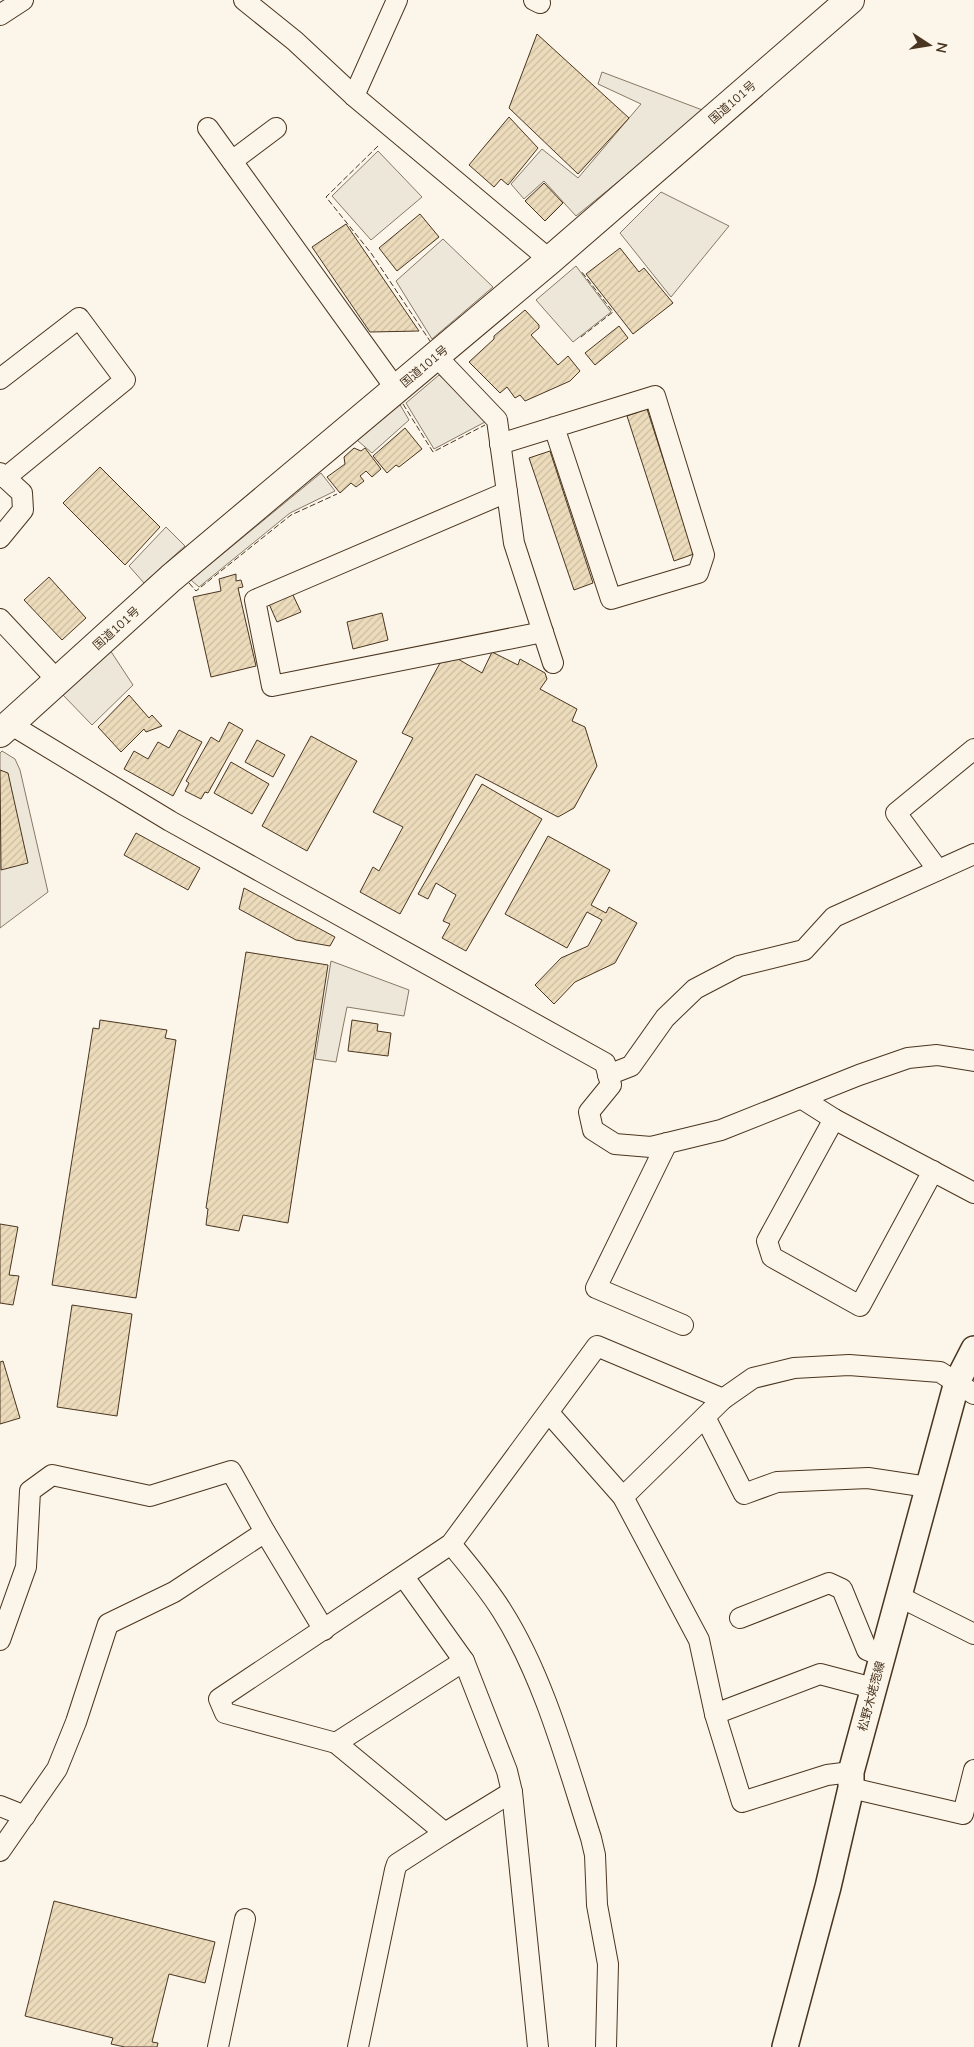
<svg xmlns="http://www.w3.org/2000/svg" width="974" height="2047" font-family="Mulish,'Noto Sans JP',sans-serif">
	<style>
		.parking { fill: #ede7d9; stroke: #887966 }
		.building { fill: url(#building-hatch); stroke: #4a3520 }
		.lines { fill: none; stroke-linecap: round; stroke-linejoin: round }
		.minor-casing { stroke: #4a3520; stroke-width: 22 }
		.major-casing { stroke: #4a3520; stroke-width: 28 }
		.highway-casing { stroke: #4a3520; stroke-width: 30 }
		.minor { stroke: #fbf6e9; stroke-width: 20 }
		.major { stroke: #fbf6e9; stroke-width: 25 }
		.highway { stroke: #fbf6e9; stroke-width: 28 }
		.fence { stroke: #4a3520; stroke-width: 1; stroke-dasharray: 6 2.5; stroke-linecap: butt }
		.labels { text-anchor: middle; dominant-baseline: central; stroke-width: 4; stroke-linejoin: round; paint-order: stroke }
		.street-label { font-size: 12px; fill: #4a3520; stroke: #fbf6e9 }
	</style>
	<defs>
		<pattern id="building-hatch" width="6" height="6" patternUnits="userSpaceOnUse" patternTransform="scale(1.25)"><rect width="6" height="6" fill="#ecdcbc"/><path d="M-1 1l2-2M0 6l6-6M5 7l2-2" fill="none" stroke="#ccbda1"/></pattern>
	</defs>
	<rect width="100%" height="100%" fill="#fbf6e9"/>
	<g class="parking">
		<path d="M602 72 705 111 576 216 544 181 524 199 511 184 542 149 578 178 641 104 598 84Z"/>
		<path d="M378 151 422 197 371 240 332 196Z"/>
		<path d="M661 192 729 226 671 297 620 233Z"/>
		<path d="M443 239 493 287 432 339 396 281Z"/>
		<path d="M576 266 611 312 573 342 536 300Z"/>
		<path d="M439 375 464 394 485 422 434 449 406 403Z"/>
		<path d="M399 403 409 420 372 453 357 440Z"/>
		<path d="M321 473 335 491 290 513 199 587 191 580Z"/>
		<path d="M166 527 185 546 144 583 129 566Z"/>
		<path d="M110 650 133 685 92 725 63 695Z"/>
		<path d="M2 751 15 759 20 770 48 892 0 928V753Z"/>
		<path d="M331 961 409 990 404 1016 347 1007 336 1062 315 1059Z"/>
	</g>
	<g class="building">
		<path d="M537 34 629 118 578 174 509 108Z"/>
		<path d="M509 117 538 148 508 185 501 179 494 187 469 165Z"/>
		<path d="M544 183 563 203 545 221 525 201Z"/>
		<path d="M420 214 439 237 397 271 379 248Z"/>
		<path d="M346 224 419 331 370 332 312 247Z"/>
		<path d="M620 248 639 272 644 268 673 303 633 334 586 274Z"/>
		<path d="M525 310 539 325V328L531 335 558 365 568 356 580 371 570 381 525 401 520 395 515 398 507 387 500 393 469 362 494 339V336Z"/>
		<path d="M619 326 628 338 595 365 585 353Z"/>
		<path d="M647 409 694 554 674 561 627 416Z"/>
		<path d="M405 428 422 449 399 467 396 465 387 473 373 456Z"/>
		<path d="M354 448 361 451 365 448 381 469 372 477 366 471 360 476 364 481 356 487 351 483 340 493 327 477 345 464 344 457Z"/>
		<path d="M550 451 593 583 574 590 529 458Z"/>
		<path d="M100 467 160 527 125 565 63 503Z"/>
		<path d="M236 574V581L241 580 243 587 238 588 256 666 211 677 193 597 221 591 219 579Z"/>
		<path d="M49 577 86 618 62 640 24 600Z"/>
		<path d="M292 593 301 612 277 622 269 604Z"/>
		<path d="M382 613 388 640 353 649 347 622Z"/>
		<path d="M492 652 518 665 520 659 545 673 547 679 540 689 577 709 572 721 585 727 597 766 574 808 558 817 476 774 400 914 360 892 373 867 379 871 403 827 373 812 413 738 402 733 440 663 458 659 482 673Z"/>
		<path d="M129 695 149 718 152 715 162 726 146 732 144 729 121 752 98 727Z"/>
		<path d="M229 722 243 730 208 793 205 792 201 799 185 791 189 783 186 781 211 737 219 742Z"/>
		<path d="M179 730 202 742 173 796 124 769 134 751 148 759 158 742 169 748Z"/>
		<path d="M311 736 357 761 307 851 262 826Z"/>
		<path d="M257 740 285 755 273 777 245 762Z"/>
		<path d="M231 762 269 784 252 814 214 793Z"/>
		<path d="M0 770 8 773 28 863 1 870Z"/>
		<path d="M482 784 542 819 466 951 442 938 450 924 443 921 456 895 436 883 428 899 418 894Z"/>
		<path d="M136 833 200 868 188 890 124 855Z"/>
		<path d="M548 836 610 870 591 905 606 913 609 907 637 923 615 963 575 982 554 1004 535 985 561 958 588 946 602 920 587 912 567 948 505 914Z"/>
		<path d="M244 888 335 937 330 946 296 940 239 909Z"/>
		<path d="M246 952 328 965 288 1223 243 1215 239 1231 206 1225 208 1209 206 1208Z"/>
		<path d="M100 1020 167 1030 165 1038 176 1040 136 1298 52 1285 93 1028 99 1029Z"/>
		<path d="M352 1020 378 1024 377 1031 391 1033 388 1056 348 1051Z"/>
		<path d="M0 1224 18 1227 9 1275 19 1276 13 1305 0 1303Z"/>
		<path d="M72 1305 132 1314 117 1416 57 1407Z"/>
		<path d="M3 1361 20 1418 0 1424V1362Z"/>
		<path d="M54 1901 215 1942 205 1983 169 1974 152 2042 158 2043 157 2047H125L111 2044 113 2038 25 2016Z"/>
	</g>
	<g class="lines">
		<g class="minor-casing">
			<g id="minor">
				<path d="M244 0 295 41 354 96 550 260"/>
				<path d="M534 0 540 3"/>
				<path d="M0 15 23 0"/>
				<path d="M354 96 397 0"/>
				<path d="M208 128 396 389"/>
				<path d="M232 161 276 128"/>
				<path d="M436 356 497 420 514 543 553 663"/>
				<path d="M0 379 79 318 125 380 5 478"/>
				<path d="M500 444 655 396 704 555 698 573 611 599 554 427"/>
				<path d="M0 473 22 493 23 510 0 538"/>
				<path d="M507 492 255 600 272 686 543 632"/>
				<path d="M0 619 58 681"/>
				<path d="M10 724 170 821 605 1063 611 1085 589 1112 593 1130 615 1144 651 1147 721 1130 859 1075 908 1058 937 1055 974 1061"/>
				<path d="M938 870 896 813 974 749"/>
				<path d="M608 1075 631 1066 665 1018 695 989 739 966 804 950 834 917 974 854"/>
				<path d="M801 1098 834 1119 974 1193"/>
				<path d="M834 1119 767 1241 772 1257 860 1306 933 1171"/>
				<path d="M667 1143 596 1288 683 1325"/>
				<path d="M549 1413 623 1497 699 1640 715 1714 742 1802 827 1775 851 1772"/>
				<path d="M705 1417 744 1494 777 1482 868 1478 928 1487"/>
				<path d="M623 1497 723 1399 753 1378 794 1368 849 1365 940 1372 974 1394"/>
				<path d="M265 1532 324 1630"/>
				<path d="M451 1544C469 1566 487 1587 502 1611 544 1677 567 1764 591 1838L595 1855 597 1905 608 1964 606 2047"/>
				<path d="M404 1577 464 1661 507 1771 512 1792 538 2047"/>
				<path d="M898 1596 974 1634"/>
				<path d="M740 1618 829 1583 842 1589 867 1650 882 1656"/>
				<path d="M0 1640 26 1567 30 1491 52 1475 150 1496 231 1471 265 1532 174 1592 108 1624 76 1722 57 1769 0 1851"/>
				<path d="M715 1714 820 1674 873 1688"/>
				<path d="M336 1743 464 1661"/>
				<path d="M851 1788 963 1814 974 1770"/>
				<path d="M0 1806 25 1816"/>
				<path d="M445 1833 512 1792"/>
				<path d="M218 2047 245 1919"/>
				<path d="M358 2047 395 1870 397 1864 445 1833 336 1743 225 1713 219 1699 451 1544 597 1346 723 1399"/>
			</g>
		</g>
		<g class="major-casing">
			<path id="major" d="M785 2047 828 1887 851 1788V1772L957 1382 974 1349"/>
		</g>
		<g class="highway-casing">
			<path id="highway" d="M0 733 171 578 550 260 850 0"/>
		</g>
		<use href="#minor" class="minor"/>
		<use href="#major" class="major"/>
		<use href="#highway" class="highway"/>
		<g class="fence">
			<path d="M378 146 326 197 371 253 430 341"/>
			<path d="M581 337 613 312 581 271"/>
			<path d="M403 404 433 452 485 425"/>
			<path d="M189 583 196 591 291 515 337 494"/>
		</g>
	</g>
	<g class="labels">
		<g class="street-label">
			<text transform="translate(732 102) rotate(-41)">国道101号</text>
			<text transform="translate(424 366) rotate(-40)">国道101号</text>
			<text transform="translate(116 628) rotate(-42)">国道101号</text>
			<text transform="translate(871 1696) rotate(-75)">松野木姥萢線</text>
		</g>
	</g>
	<g transform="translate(929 45) rotate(102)" stroke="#fbf6e9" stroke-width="4" paint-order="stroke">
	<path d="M0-4L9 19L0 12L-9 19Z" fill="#4a3520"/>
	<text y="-8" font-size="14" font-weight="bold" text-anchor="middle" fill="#4a3520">N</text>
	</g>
</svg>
